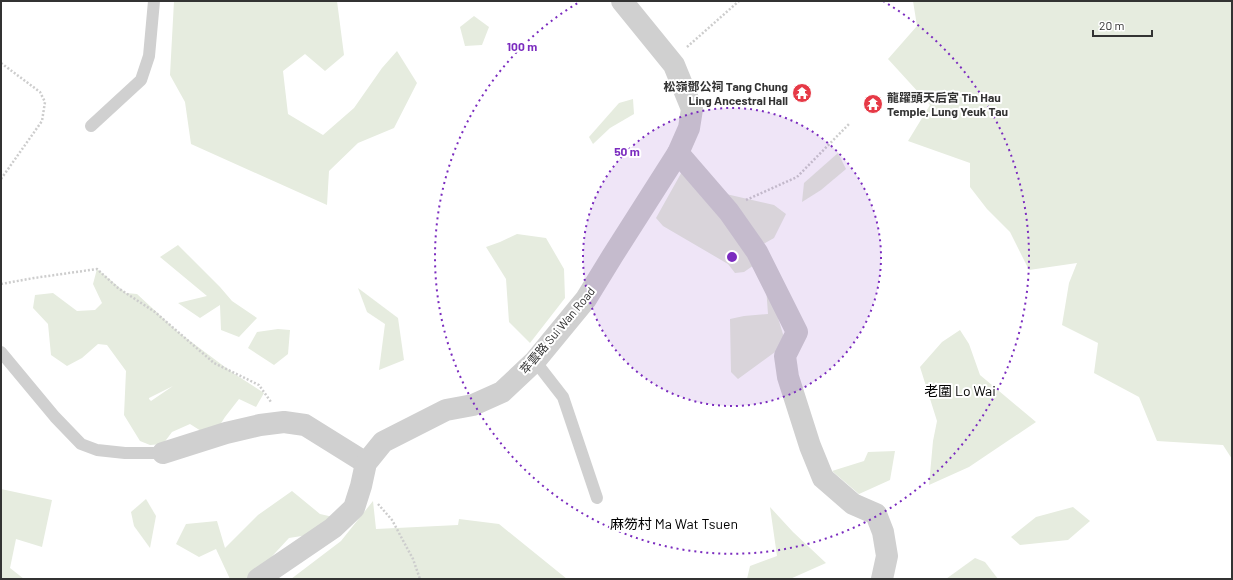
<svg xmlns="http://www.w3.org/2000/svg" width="1233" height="580" font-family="Barlow,'Noto Sans SC',sans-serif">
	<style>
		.green { fill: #e6ecdf; fill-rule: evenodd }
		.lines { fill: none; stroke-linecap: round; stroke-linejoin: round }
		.path { stroke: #cdcdcd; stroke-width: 2.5; stroke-dasharray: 2 2; stroke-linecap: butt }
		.lane { stroke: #d0d0d0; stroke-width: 12 }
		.street { stroke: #d0d0d0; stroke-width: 22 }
		.ring { fill: none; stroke: #7b2cbf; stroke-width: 2; stroke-dasharray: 2 4 }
		.labels { text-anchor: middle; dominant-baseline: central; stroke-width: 4; stroke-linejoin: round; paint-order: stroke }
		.poi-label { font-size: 12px; font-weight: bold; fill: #333; stroke: #fff; text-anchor: end }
		.street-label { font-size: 12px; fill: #333; stroke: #fff }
		.quarter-label { font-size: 14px; fill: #000; stroke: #fff }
		.centre { fill: #7b2cbf; stroke: #fff; stroke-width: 2 }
		.ring-label { font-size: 12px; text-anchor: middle; font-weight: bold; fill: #7b2cbf; stroke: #fff; stroke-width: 4; stroke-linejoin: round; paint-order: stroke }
	</style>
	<rect width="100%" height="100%" fill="#fff"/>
	<g class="green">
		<path d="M174 1H337L344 55 325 71 305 54 283 71 288 114 323 135 354 108 382 68 397 51 417 83 394 128 358 143 329 171 327 205 191 144 185 102 170 75Z"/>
		<path d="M913 1H1232V459L1223 445 1157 441 1139 397 1094 373 1098 343 1062 325 1069 283 1077 263 1029 270 1010 232 987 209 970 187V163L908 141 930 105 888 59 917 26Z"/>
		<path d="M474 16 489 27 482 45 465 46 460 27Z"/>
		<path d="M633 99 634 114 610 128 593 144 589 137 619 103Z"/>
		<path d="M838 153 846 169 821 190 802 202 804 183Z"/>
		<path d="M684 168 726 194 774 205 786 214 774 238 749 252 757 263 744 272 735 273 728 264 663 226 656 218Z"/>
		<path d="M517 234 546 238 564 269 565 298 530 343 509 322 506 279 486 247 500 242Z"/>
		<path d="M178 245 220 287 232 301 257 318 239 337 221 330 220 305 200 318 178 303 207 296 160 257Z"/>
		<path d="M97 269 126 293 137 294 178 332 233 373 264 393 256 407 239 399 225 417 216 431H201L190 424 172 432 163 444 150 445 140 441 124 415 126 371 107 345 98 344 82 358 67 366 51 355 48 324 33 308 35 295 53 293 77 311 95 310 102 303 93 284ZM173 386 151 401 149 399V398Z"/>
		<path d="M766 286 775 308 786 344 738 379 731 372 730 319 744 316 768 314Z"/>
		<path d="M358 288 398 318 404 360 379 370 385 324 367 312Z"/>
		<path d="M278 329 290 330 288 354 274 365 248 348 257 332Z"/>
		<path d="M960 330 969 344 980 375 1036 422 969 467 929 485 933 441 937 421 920 367 942 342Z"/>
		<path d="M895 451 890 480 859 494 832 471 864 461 868 452Z"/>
		<path d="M1 489 52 500 42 547 16 539 10 568 24 579H1Z"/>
		<path d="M292 491 320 514 333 517 308 535 289 538 251 579H230L216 549 199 557 176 544 186 524 217 521 225 548 258 515Z"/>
		<path d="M146 499 156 516 150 548 134 526 131 512Z"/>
		<path d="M373 501 376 529 458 525 459 519 499 524 567 579H291L341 541Z"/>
		<path d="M770 507 793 532 826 563 790 579H747L750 566 777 556Z"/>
		<path d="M1073 507 1090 521 1068 540 1020 545 1011 537 1036 517Z"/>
		<path d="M975 558 985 562 998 579H946Z"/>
	</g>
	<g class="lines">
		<g class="path">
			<path d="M687 47 739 1"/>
			<path d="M1 63 40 92 45 102 42 121 1 179"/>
			<path d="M746 200 797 177 850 123"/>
			<path d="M1 284 34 278 97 269 118 288 155 312 214 363 259 385 271 402"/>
			<path d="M378 504 392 520 413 559 420 579"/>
		</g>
		<g class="lane">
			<path d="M91 126 141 80 149 56 154 1"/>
			<path d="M1 352 55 417 81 444 97 450 125 453H163"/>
			<path d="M535 361 563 397 597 498"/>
		</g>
		<g class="street">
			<path d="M678 153 729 212 757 252 797 332 785 356 788 377 810 446 823 478 853 504 876 514 883 532 887 556 882 579"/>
			<path d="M163 453 226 433 260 425 284 422 305 425 366 463"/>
			<path d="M258 579 333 528 354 508 361 486 366 463 383 442 446 410 473 405 502 392 535 361 586 299 613 255 678 153 689 128 692 109 674 65 622 1"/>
		</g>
	</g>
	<circle cx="732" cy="257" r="149" fill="#7b2cbf" fill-opacity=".12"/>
	<g class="ring">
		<circle cx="732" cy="257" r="149"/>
		<path d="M883 1A297 297 0 1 1 581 1"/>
	</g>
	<defs>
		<g id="temple-disc" transform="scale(1)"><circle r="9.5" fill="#e63946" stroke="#fff"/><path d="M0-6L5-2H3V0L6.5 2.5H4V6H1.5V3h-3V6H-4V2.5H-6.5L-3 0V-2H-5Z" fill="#fff"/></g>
	</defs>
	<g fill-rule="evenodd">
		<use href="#temple-disc" x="802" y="93"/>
		<use href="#temple-disc" x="873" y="104"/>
	</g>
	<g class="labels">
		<g class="poi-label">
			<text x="788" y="86">松嶺鄧公祠 Tang Chung<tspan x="788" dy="14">Ling Ancestral Hall</tspan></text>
			<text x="887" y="97" text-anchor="start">龍躍頭天后宮 Tin Hau<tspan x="887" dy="14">Temple, Lung Yeuk Tau</tspan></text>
		</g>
		<g class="street-label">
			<text transform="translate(557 330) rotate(-50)">萃雲路 Sui Wan Road</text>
		</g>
		<g class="quarter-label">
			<text x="960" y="390">老圍 Lo Wai</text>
			<text x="674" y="523">麻笏村 Ma Wat Tsuen</text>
		</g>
	</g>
	<circle cx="732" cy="257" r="6" class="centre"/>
	<g class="ring-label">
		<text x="522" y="51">100 m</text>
		<text x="627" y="156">50 m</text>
	</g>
	<rect width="1233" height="580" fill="none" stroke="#333333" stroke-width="4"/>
	<path d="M1093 30v6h59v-6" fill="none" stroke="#333333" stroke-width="2"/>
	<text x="1099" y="30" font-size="12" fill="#333333" stroke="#ffffff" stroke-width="3" paint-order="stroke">20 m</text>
</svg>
